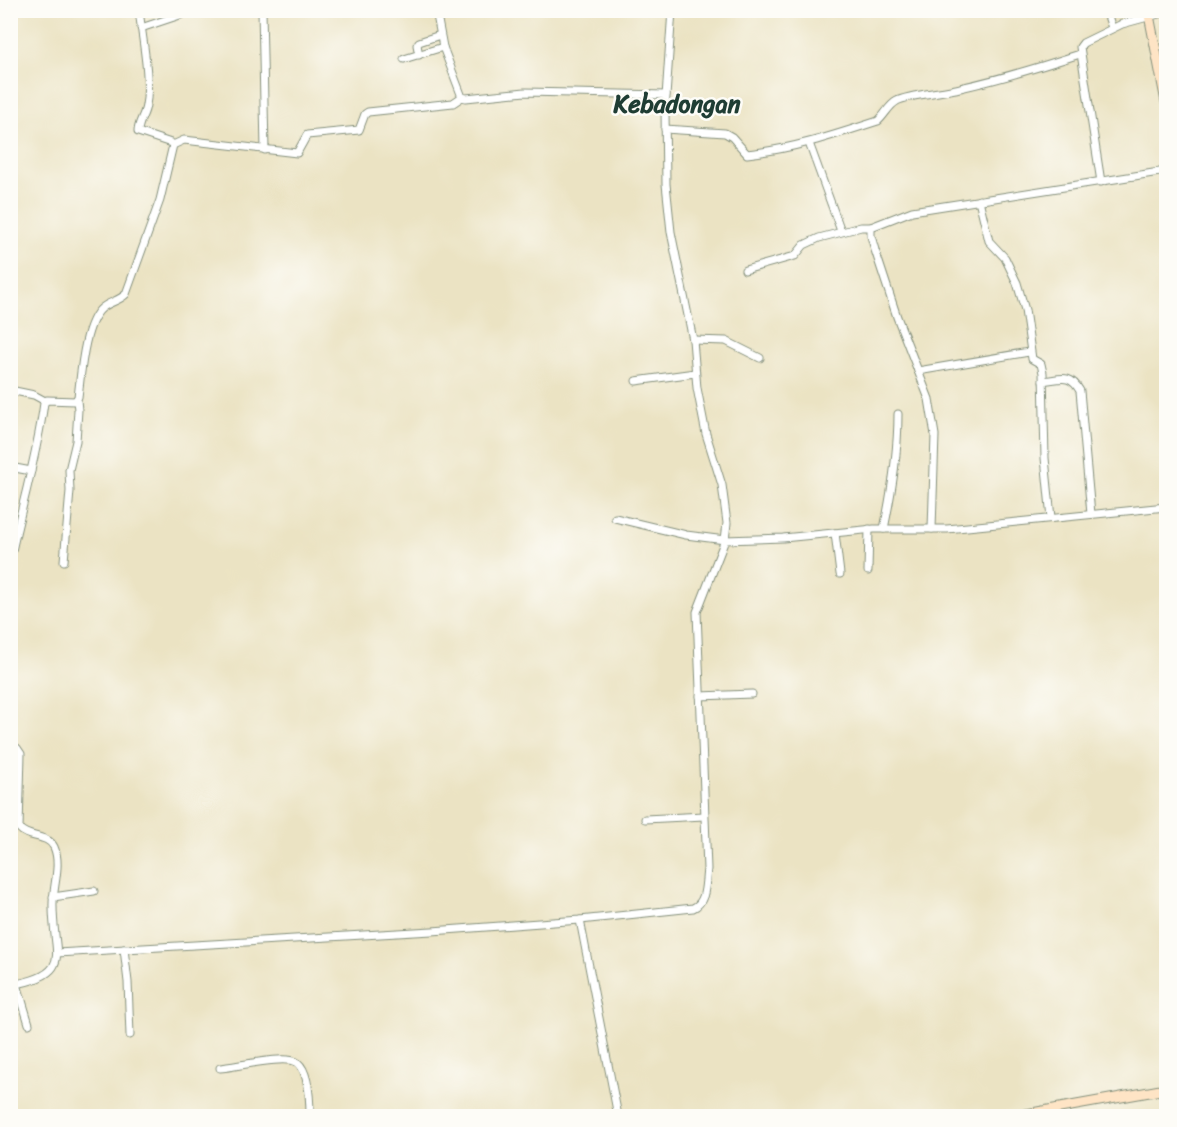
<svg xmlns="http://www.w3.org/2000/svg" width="1177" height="1127" font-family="Sriracha,sans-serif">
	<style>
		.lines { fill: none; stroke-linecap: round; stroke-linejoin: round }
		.street-casing { stroke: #85907c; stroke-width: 9 }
		.secondary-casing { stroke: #85907c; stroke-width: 11 }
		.street { stroke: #fff; stroke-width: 7 }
		.secondary { stroke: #fee4c5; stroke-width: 9 }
		.labels { text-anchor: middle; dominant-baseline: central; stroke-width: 5; stroke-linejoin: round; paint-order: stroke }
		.quarter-label { font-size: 24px; font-weight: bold; fill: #1f3d34; stroke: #fdfcf7 }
	</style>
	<rect width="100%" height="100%" fill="#fdfcf7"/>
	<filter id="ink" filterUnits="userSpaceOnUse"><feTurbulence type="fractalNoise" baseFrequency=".0167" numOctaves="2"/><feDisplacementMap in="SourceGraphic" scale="12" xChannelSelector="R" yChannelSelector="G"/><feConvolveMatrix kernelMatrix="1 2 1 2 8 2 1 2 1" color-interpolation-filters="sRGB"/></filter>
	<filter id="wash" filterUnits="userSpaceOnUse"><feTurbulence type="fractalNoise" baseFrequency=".008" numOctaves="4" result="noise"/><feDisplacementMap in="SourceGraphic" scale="24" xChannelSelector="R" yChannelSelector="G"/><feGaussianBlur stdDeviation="1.35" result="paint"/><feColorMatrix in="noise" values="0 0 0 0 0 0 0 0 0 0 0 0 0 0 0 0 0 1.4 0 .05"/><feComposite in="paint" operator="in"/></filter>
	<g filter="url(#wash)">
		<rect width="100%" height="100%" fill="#ebe3c3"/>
	</g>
	<g filter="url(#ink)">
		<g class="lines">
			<g class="street-casing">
				<g id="street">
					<path d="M139 10C142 36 151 82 146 105 145 115 138 122 138 132L171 143 173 145"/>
					<path d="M262 10 265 150"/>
					<path d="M436 10 443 47 462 97 466 98 525 92 666 95"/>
					<path d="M1106 10 1112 28"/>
					<path d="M141 28 195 10"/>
					<path d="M419 55 417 45 419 42 440 35"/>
					<path d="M404 59 443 47"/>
					<path d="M665 129 725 133 732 137 747 154C793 149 835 135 878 121 885 115 889 105 897 101 907 95 946 92 960 88 1001 79 1040 67 1080 54"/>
					<path d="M809 143 841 231"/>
					<path d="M1101 182 1080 47 1083 43 1122 24 1166 12"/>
					<path d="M979 200 989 241 1005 258 1017 283 1025 310 1032 359 1041 364 1043 373 1045 458 1051 518"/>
					<path d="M745 270 795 256 804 245 819 238 861 227H871"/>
					<path d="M693 340 726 341 760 358"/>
					<path d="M918 371 1029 352"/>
					<path d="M636 381 695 373"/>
					<path d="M1043 381C1061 379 1070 373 1080 391L1091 514"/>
					<path d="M10 390 34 395 45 401"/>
					<path d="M10 467 31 471"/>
					<path d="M615 518 686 535 725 540 783 538 874 529H947L1166 507"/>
					<path d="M884 529C892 490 898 454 898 414"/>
					<path d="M932 529 935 435 929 399 897 317 875 250 871 236V227L912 211 1166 171"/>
					<path d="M835 533 840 574"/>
					<path d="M10 560C21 508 37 456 44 403L47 400 75 401 78 397C81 374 84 323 102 308 109 302 119 301 126 294L160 200 173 145 184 140 297 153 307 135 359 130 365 114 368 112 453 103 462 97"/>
					<path d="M64 561 70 491 69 470 76 441 78 410 77 400"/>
					<path d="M868 571 869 529"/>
					<path d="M700 696 752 694"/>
					<path d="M10 748H17L21 754 19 828C28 839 48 834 54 847 62 865 52 889 53 907 53 917 54 926 55 935 56 946 59 958 53 967 45 979 23 983 10 985"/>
					<path d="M645 819 704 816"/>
					<path d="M53 897 94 891"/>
					<path d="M580 920 618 1116"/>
					<path d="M124 949 128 982 130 1035"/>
					<path d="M57 953 432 931 580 920 693 908C707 902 705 883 707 869L697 612 725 540 727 523 722 485 706 434 697 388 693 340 671 232 666 184 665 111 672 10"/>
					<path d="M17 984 29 1024"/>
					<path d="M220 1068C236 1067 286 1054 298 1063 309 1072 310 1103 310 1116"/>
				</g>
			</g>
			<g class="secondary-casing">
				<g id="secondary">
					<path d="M1148 10 1166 102"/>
					<path d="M1015 1116 1166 1089"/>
				</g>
			</g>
			<use href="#street" class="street"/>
			<use href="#secondary" class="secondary"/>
		</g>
	</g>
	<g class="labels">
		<g class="quarter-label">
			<text x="677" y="104">Kebadongan</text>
		</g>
	</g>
	<rect width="1177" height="1127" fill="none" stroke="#fdfcf7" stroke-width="36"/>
</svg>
